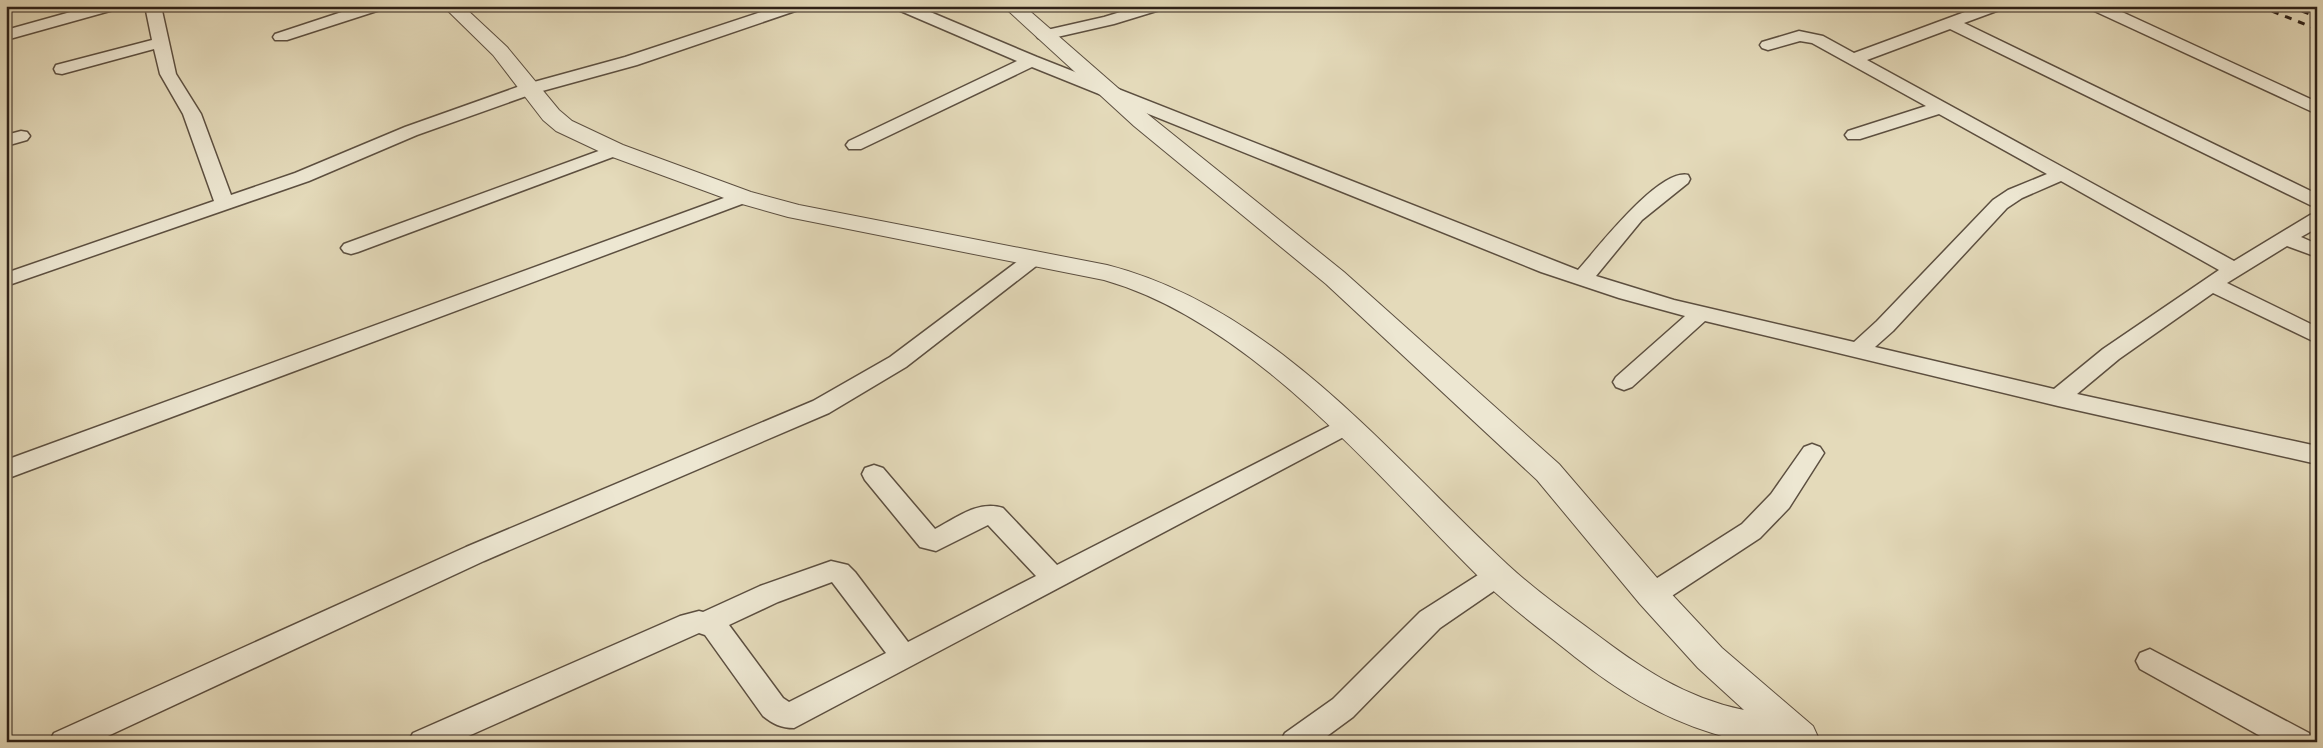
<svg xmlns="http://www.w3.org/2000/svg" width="2323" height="748" font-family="'IM FELL French Canon',serif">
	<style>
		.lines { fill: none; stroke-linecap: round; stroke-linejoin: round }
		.minor-casing { stroke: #5c4f40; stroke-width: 3 }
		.tertiary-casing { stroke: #5c4f40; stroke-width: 2 }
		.minor { fill: #ede7d2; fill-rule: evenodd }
		.tertiary { fill: #ede7d2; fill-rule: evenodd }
		.rail { stroke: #2e2118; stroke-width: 3; stroke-dasharray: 7 7; stroke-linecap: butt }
	</style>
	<rect width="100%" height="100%" fill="#e4daba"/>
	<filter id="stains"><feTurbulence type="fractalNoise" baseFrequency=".004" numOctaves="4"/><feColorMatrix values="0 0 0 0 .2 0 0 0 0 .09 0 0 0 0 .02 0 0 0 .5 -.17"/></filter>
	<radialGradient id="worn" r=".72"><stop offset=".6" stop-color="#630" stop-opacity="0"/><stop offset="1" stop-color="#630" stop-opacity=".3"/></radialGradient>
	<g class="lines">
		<g class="minor-casing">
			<g id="minor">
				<path d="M92 6H119L117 9 6 40V30Z"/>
				<path d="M145 6H161L176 74 201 114 231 195 295 173 405 127 523 85 625 57 779 6H803L801 9 637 65 535 93 417 135 309 181 6 286V273L214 201 183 114 160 74 154 49 62 74 56 73 54 69 56 65 152 40Z"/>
				<path d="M360 6H385L383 9 287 40H275L273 37 275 34Z"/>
				<path d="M894 6H916L1037 57 1578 270C1597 249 1659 168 1688 175L1690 179 1688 183 1642 220 1596 276 1674 300 1854 342 1877 321 1993 200 2008 190 2047 174 1939 114 1860 139H1848L1845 135 1848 131 1926 106 1812 43 1800 41 1768 50 1762 48 1760 45 1762 42 1799 31 1823 36 1854 53 1981 6H2004L2002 9 1964 23 2317 194V207L2310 205 1950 29 1867 60 2234 261 2310 215 2317 213V228L2301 237 2317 244V257L2287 246 2227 283 2317 327V343L2213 293 2119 359 2077 394 2317 446V464L2058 406 1705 321 1632 387 1624 390 1616 387 1613 382 1616 377 1685 316 1619 298 1541 272 1032 67 861 149H849L846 145 849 141 1017 61 896 9ZM2061 181 2219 270 2103 349 2054 389 1875 347 1893 331 2007 208 2022 198Z"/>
				<path d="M1140 6H1165L1163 9 1114 24 1044 40 1038 38 1036 35 1038 32 1104 17Z"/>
				<path d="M2088 6H2109L2317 102V114L2090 9Z"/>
				<path d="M21 131 27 132 30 136 27 140 6 146V135Z"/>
				<path d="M615 145 621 146 624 150 621 154 358 252 351 254 344 252 341 248 344 244Z"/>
				<path d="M743 191 750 193 753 197 750 201 6 479V460Z"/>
				<path d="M1033 253 1040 255 1043 259 1040 263 906 367 829 413 484 561 95 742H49L54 733 466 547 813 401 890 357 1026 255Z"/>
				<path d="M1347 417 1355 419 1359 425 1355 431 794 728C781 728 773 724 763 716L705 635 699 633 455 742H408L413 733 680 616 699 611 703 612 760 586 831 561 848 565 855 572 908 642 1036 576 988 525 936 551 920 547 865 480 862 474 865 468 874 465 883 468 935 529C956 518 978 500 1003 508L1057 565ZM832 582 886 653 789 702 783 698 729 625 778 602Z"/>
				<path d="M1812 444 1820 447 1824 453 1789 508 1760 538 1661 603 1652 606 1643 603 1639 595 1643 587 1742 524 1771 494 1804 447Z"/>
				<path d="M1498 565 1507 568 1511 575 1507 582 1440 628 1353 717 1319 742H1280L1285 733 1333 699 1420 612 1489 568Z"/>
				<path d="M2150 649 2309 733 2314 742H2271L2140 669 2136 661 2140 653Z"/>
			</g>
		</g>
		<g class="tertiary-casing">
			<path id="tertiary" d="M443 6H463L507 47 559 110 572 121 623 145 751 192 799 205 1107 265C1274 308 1387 453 1508 565 1534 589 1563 610 1592 631 1641 668 1683 697 1744 710L1698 668 1640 604 1537 480 1326 284 1134 126 1003 6H1024L1150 116 1344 272 1559 464 1664 586 1722 648 1813 726 1818 737 1816 742C1793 742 1768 744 1746 742 1734 741 1723 736 1712 733 1660 717 1617 690 1575 657 1544 632 1512 609 1484 582 1376 476 1254 323 1104 280L788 217 735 202 607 155 556 131 543 120 493 55Z"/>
		</g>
		<use href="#minor" class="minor"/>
		<use href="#tertiary" class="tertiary"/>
		<g class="rail">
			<path d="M2259 6 2317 29"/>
			<path d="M2289 6 2317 17"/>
		</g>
	</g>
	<rect width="2323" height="748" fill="none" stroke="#e4daba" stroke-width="25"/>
	<rect x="8" y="8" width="2308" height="733" fill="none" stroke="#2e2118" stroke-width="2.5"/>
	<rect x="12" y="12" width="2298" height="723" fill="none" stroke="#2e2118"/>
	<rect width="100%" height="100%" filter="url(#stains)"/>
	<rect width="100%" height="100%" fill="url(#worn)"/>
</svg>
